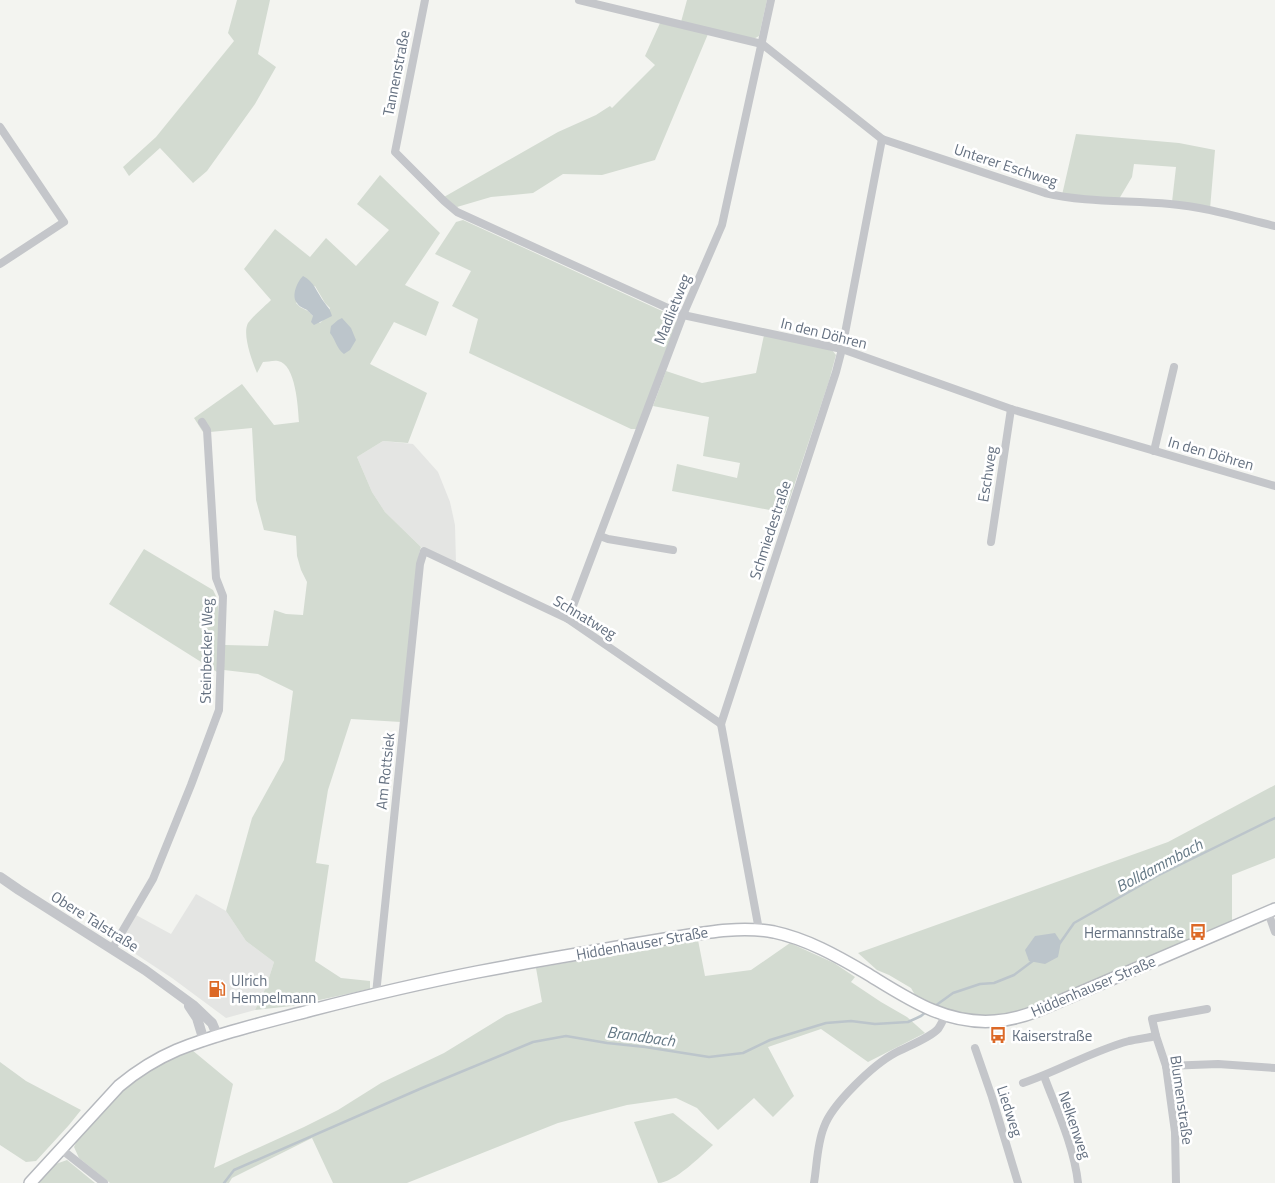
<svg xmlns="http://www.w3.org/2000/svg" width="1275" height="1183" font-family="'Titillium Web',sans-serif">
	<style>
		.built { fill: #e4e5e3 }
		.green { fill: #d3dbd1; fill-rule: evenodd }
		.water { fill: #bcc5cb }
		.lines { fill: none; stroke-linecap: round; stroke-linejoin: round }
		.stream { stroke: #bcc5cb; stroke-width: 2.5 }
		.secondary-casing { stroke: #b6b9be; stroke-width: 14 }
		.minor { stroke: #c4c6ca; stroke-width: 8 }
		.tertiary { stroke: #c4c6ca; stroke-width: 10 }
		.secondary { stroke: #fff; stroke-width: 11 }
		.labels { text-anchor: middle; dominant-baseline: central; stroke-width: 5; stroke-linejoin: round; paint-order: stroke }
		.street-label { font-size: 15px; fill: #647080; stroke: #fff }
		.poi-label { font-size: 15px; fill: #647080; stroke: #fff; text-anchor: start }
		.water-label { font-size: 16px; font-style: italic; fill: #647885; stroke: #fff }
	</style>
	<rect width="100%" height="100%" fill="#f3f4f0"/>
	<g class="built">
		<path d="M383 441 413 444 438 472 450 502 455 525 456 563 421 547 385 512 372 492 357 457Z"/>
		<path d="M196 894 226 911 246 941 274 962 266 987 255 1010 226 1018 172 978 119 943 136 915 171 934Z"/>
	</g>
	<g class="green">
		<path d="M237 0H270L258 54 276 67 255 104 207 171 193 183 160 148 129 176 123 167 156 137 234 41 228 33Z"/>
		<path d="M687 0H767L759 36 752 40 681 22Z"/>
		<path d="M660 23 708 34 655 160 602 175 563 174 533 193 491 197 457 207 444 197 558 132 596 115 610 106 612 108 655 65 645 56Z"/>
		<path d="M1076 134 1179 143 1215 150 1210 209 1172 202 1176 167 1134 164 1132 177 1119 199 1062 195Z"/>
		<path d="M380 175 440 233 405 285 439 302 426 336 394 322 370 364 427 393 408 443 383 441 357 457 372 492 385 512 421 547 419 554 401 722 351 719 328 790 316 863 329 865 315 961 341 978 370 981V989L292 1006 255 1010 266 987 274 962 246 941 226 911 252 818 284 760 293 691 258 674 224 670 217 672 109 604 144 549 213 590 218 600 220 642 225 645 268 646 274 610 286 614 303 615 307 582 301 570 297 556 296 536 264 530 256 500 252 428 210 432H203L194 418 242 384 274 425 299 422C298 408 296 364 278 361 274 360 267 362 263 362L257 373C252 361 242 334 248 323 251 318 266 305 271 300L244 269 275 229 310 257 326 238 356 266 389 230 357 204ZM315 286 325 303 330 308 324 319 320 323 308 311 300 307 296 303Z"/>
		<path d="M463 220 673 316 676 323 637 429H631L469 353 478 319 452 306 471 271 435 254 456 222Z"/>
		<path d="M764 335 832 350 836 355 829 381 785 513 672 491 677 464 737 478 740 463 703 456 709 417 653 406 666 371 702 383 756 373Z"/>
		<path d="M1275 785V858L1232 875V923L1035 1007 1009 1014 986 1016 972 1015 940 1007 915 995 911 988 889 975 877 970 858 953 1168 842Z"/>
		<path d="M698 940 705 976 751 970 790 943 834 963 855 977 851 982 881 1002 907 1017 925 1033 868 1062 821 1029 768 1047 794 1096 773 1117 754 1098 718 1130 697 1108 676 1098 627 1105 558 1123 407 1183H333L312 1138 232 1178 229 1183H110L79 1158 74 1147 78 1138 127 1086 163 1062 192 1050 233 1084 214 1168 304 1127 338 1110 381 1083 444 1053 506 1015 542 1002 536 968Z"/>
		<path d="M0 1062 26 1081 81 1110 69 1125 36 1161 26 1162 0 1145Z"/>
		<path d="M673 1113 713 1145C701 1156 674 1183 658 1183L634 1122Z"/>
		<path d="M67 1160 95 1183H36L53 1165Z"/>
	</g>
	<g class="water">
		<path d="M303 276C314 281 317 293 324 302 329 309 329 307 332 316L314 325 311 322 313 316C312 315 308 311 307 310 304 308 299 307 297 303 291 296 297 282 303 276Z"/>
		<path d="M342 318 351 328 356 340 350 350 344 354C336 348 336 340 330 333L331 326 338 320Z"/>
		<path d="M1055 933 1061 942 1058 957 1045 964 1029 961 1025 950 1035 936Z"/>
	</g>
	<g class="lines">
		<g class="stream">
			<path d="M1060 943 1074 923 1157 876 1275 818"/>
			<path d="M935 1006 953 993 980 984 994 983 1014 975 1034 960"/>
			<path d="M224 1183 234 1170 422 1088 533 1042 566 1036 607 1043 645 1047 709 1057 743 1053 770 1040 826 1023 851 1021 875 1024 908 1022 921 1016 926 1012"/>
		</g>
		<g class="secondary-casing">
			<path id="secondary" d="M30 1183 119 1086C137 1071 156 1059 177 1050 220 1033 267 1022 312 1010 366 996 421 983 477 972 518 964 559 957 601 950 626 945 652 941 677 937 708 932 742 926 774 932 807 939 837 956 866 973 907 998 945 1025 995 1021 1010 1020 1024 1016 1037 1011L1275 909"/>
		</g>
		<g class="minor">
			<path d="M425 0 395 152 444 201 457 212 683 315 842 349 1011 409 1275 486"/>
			<path d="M579 0 762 44 882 139 1045 193C1086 203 1129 200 1170 204 1206 207 1241 218 1275 226"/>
			<path d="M0 127 64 222 0 264"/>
			<path d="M1154 451 1174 367"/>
			<path d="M600 536 608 539 673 550"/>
			<path d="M991 542 1011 409"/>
			<path d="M568 619 683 315 722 225 771 0"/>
			<path d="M1268 912 1275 932"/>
			<path d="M759 930 721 724 836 372 842 349 882 139"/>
			<path d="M112 949 153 879 191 785 219 710 223 596 216 578 207 430 202 422"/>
			<path d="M376 994 420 564 424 551 568 619 721 724"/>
			<path d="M975 1048 992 1097 1018 1183"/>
			<path d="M1166 1066 1218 1064 1275 1068"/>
			<path d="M1044 1076C1057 1111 1074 1146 1078 1183"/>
			<path d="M1023 1083C1059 1071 1092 1051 1129 1041 1138 1039 1147 1038 1156 1036"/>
			<path d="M61 1149 104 1183"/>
			<path d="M814 1183C817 1165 817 1144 824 1127 832 1104 873 1065 895 1053 906 1047 930 1038 938 1029 941 1025 943 1020 945 1016"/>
			<path d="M1176 1183 1175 1132 1166 1066 1156 1036 1152 1019 1207 1009"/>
		</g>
		<g class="tertiary">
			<path d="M0 877 19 890 145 970 193 1005 212 1023 218 1037"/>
			<path d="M189 1006 197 1018 204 1041"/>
		</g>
		<use href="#secondary" class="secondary"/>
	</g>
	<defs>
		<g id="bus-bare" transform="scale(1.35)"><path d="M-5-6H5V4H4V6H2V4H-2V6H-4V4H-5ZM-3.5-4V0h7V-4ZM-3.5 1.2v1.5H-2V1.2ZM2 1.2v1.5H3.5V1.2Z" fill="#dc6927" stroke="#fff" stroke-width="2.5" paint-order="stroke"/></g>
		<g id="fuel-bare" transform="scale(1.35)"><path d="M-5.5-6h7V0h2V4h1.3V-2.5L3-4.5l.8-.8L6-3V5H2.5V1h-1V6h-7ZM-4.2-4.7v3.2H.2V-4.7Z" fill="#dc6927" stroke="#fff" stroke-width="2.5" paint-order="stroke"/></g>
	</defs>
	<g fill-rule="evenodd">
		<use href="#bus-bare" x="1198" y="932"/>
		<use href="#fuel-bare" x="217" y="989"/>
		<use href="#bus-bare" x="998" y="1035"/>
	</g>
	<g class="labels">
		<g class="street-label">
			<text transform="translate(396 73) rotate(-79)">Tannenstraße</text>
			<text transform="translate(1006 165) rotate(18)">Unterer Eschweg</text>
			<text transform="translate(672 309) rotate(-68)">Madlietweg</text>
			<text transform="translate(824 333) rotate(14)">In den Döhren</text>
			<text transform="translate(1211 453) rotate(16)">In den Döhren</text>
			<text transform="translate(987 474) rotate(-81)">Eschweg</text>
			<text transform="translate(770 530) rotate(-72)">Schmiedestraße</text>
			<text transform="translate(585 617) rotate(31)">Schnatweg</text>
			<text transform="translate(206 651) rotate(-89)">Steinbecker Weg</text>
			<text transform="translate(385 771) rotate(-84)">Am Rottsiek</text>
			<text transform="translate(95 921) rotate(32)">Obere Talstraße</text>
			<text transform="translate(642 943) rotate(-10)">Hiddenhauser Straße</text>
			<text transform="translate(1093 986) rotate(-23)">Hiddenhauser Straße</text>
			<text transform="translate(1182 1100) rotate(82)">Blumenstraße</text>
			<text transform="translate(1010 1111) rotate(72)">Liedweg</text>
			<text transform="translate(1075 1125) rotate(71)">Nelkenweg</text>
		</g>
		<g class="poi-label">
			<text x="1184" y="932" text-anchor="end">Hermannstraße</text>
			<text x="231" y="980">Ulrich<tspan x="231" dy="17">Hempelmann</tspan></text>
			<text x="1012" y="1035">Kaiserstraße</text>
		</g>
		<g class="water-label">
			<text transform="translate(1159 865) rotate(-28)">Bolldammbach</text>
			<text transform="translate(641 1036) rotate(8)">Brandbach</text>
		</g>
	</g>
</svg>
